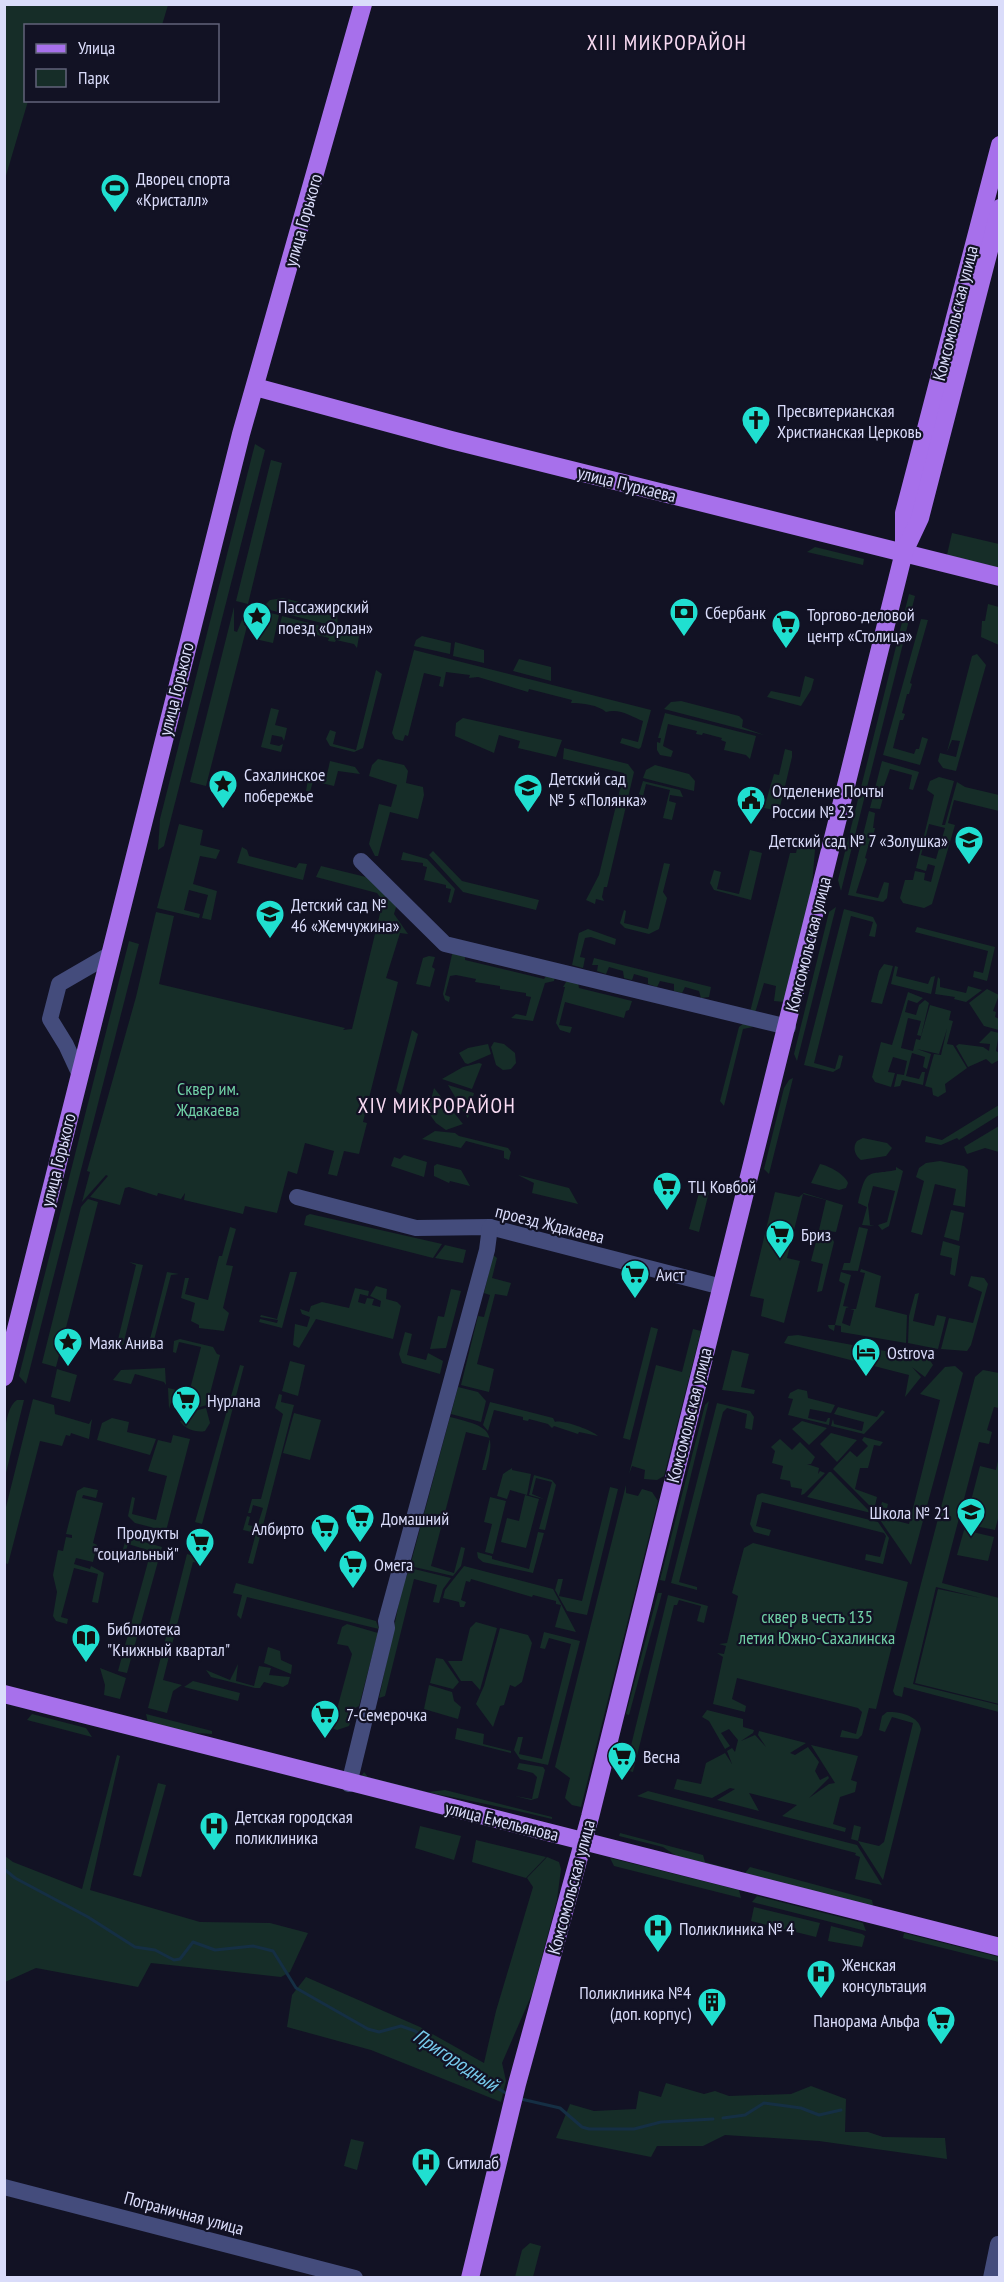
<svg xmlns="http://www.w3.org/2000/svg" width="1004" height="2282" font-family="'PT Sans Narrow',sans-serif">
	<style>
		.green { fill: #162d28; fill-rule: evenodd }
		.lines { fill: none; stroke-linecap: round; stroke-linejoin: round }
		.stream { stroke: #152f44; stroke-width: 3 }
		.minor { stroke: #444c7c; stroke-width: 16 }
		.major { stroke: #a770eb; stroke-width: 18 }
		.labels { text-anchor: middle; dominant-baseline: central; stroke-width: 4.5; stroke-linejoin: round; paint-order: stroke }
		.poi-label { font-size: 18px; fill: #dadcfa; stroke: #121224; text-anchor: start }
		.street-label { font-size: 18px; fill: #dadcfa; stroke: #121224 }
		.park-label { font-size: 18px; fill: #70d0a6; stroke: #121224 }
		.water-label { font-size: 20px; font-style: italic; fill: #76caec; stroke: #121224 }
		.quarter-label { font-size: 21px; letter-spacing: 1.5px; fill: #fadcf4; stroke: #121224 }
	</style>
	<rect width="100%" height="100%" fill="#121224"/>
	<g class="green">
		<path d="M5 4 168 5 162 25 26 26V100L28 101 5 179Z"/>
		<path d="M255 444 265 450 164 846 158 850 160 819Z"/>
		<path d="M271 460 282 463 248 604 236 601Z"/>
		<path d="M952 533 999 544V568L947 555Z"/>
		<path d="M815 547 864 559 863 565 807 552Z"/>
		<path d="M909 594 915 596 841 891 838 880Z"/>
		<path d="M283 598 337 611 338 627 262 608 270 600Z"/>
		<path d="M988 604 999 607V645L981 637 982 621H985Z"/>
		<path d="M234 607V631L237 632 246 610 248 611 244 625 247 626 206 786 190 782Z"/>
		<path d="M261 611 279 615 273 643 255 639Z"/>
		<path d="M282 616 359 636 357 648 354 644 336 640 335 642 328 641 329 638 310 633 309 636 285 627 279 629Z"/>
		<path d="M921 619 928 620 910 683 912 684 909 694H907L902 713 905 714 903 720H900L893 748 914 754 916 749H919L922 737 928 739 920 765 883 755Z"/>
		<path d="M422 636 451 643 450 654 414 646 416 640Z"/>
		<path d="M455 642 484 650V663L453 656Z"/>
		<path d="M414 650 651 710 641 747 639 749 620 743 622 738 638 742 643 721C632 717 620 708 606 712 598 705 583 703 571 703L572 700 529 689 528 692 478 677 469 678 470 675 446 672 443 687 439 686 441 677 424 673 408 736 405 735 403 741 395 739 392 733Z"/>
		<path d="M977 654 986 665 956 771 943 768 938 761 940 753 956 757 960 741 952 740 947 752 972 656Z"/>
		<path d="M519 659 551 667V681L513 671Z"/>
		<path d="M376 670 382 674 363 748 354 752 330 746 326 739 330 730 336 732 333 744 356 750Z"/>
		<path d="M805 676 814 679 811 690 801 706 767 697 771 691 800 697Z"/>
		<path d="M681 701 739 716 743 720 742 727 764 735 664 709 671 702Z"/>
		<path d="M271 708 279 710 275 725 287 728 284 741 282 737 272 735 270 744 279 746 283 744 281 752 261 747Z"/>
		<path d="M665 713 756 736 750 759 746 755 724 750 726 742 721 740 722 738 703 733 702 735 696 734 697 731 668 724 663 746 673 751 671 757 660 755 657 750V742L660 743 661 738H658Z"/>
		<path d="M463 718 562 740 556 757 518 748 520 741 499 735 494 753 455 736 456 723Z"/>
		<path d="M564 748 628 764 634 772 607 887H604L602 897 604 901 596 899 595 904 586 900 599 875 624 773 563 759Z"/>
		<path d="M785 749 792 751V757L779 811 764 808 774 774 779 775Z"/>
		<path d="M378 759 404 765 408 771 406 783 423 787 424 795 418 819 390 812 378 856H375L369 844 379 804 391 807 397 785 369 776 372 765Z"/>
		<path d="M330 761 355 767 360 774 338 771 334 786 313 781 310 792 306 791 309 774 326 779Z"/>
		<path d="M882 761 919 772 913 790 909 789 912 775 890 769 880 797 883 798 880 809 870 808Z"/>
		<path d="M655 765 689 774 695 781 694 791 643 778 646 770Z"/>
		<path d="M939 777 954 781 942 825H945L957 782 965 787 999 795V811L954 800 948 823 955 825 932 904 924 908 903 903 900 898 905 880H913L915 871 925 873 924 880 931 882 935 866 928 864 926 871 916 868 934 795 927 790 930 781ZM929 824 945 828 936 859 921 855Z"/>
		<path d="M643 781 680 790 683 797 670 795 669 801 676 803 672 820 663 818 670 790 646 784 643 796 639 794Z"/>
		<path d="M869 811 875 813 873 828H875L872 840H870L865 858 867 859 856 893 878 898 884 882 889 883 887 898 883 902 848 895Z"/>
		<path d="M179 824 203 830 200 845 220 850 216 859 200 856 193 884 217 891 211 920 202 918 208 895 189 890 184 910 200 914 199 918 157 908Z"/>
		<path d="M809 836 816 838 811 897 784 1002 774 1001 776 986 764 983 755 1013 750 1012 790 853H796L799 839Z"/>
		<path d="M242 847 247 850 249 856 296 868 299 863 307 864 303 880 237 863Z"/>
		<path d="M750 850 762 853 751 900 714 890 710 883 714 870 721 872 717 889 739 894Z"/>
		<path d="M433 851 462 881 539 900 536 910 463 892 429 855Z"/>
		<path d="M403 852 427 859 455 889 451 903 448 902 451 889 446 888V885L424 880 427 867 423 866V863L401 860Z"/>
		<path d="M664 863 670 864 663 892 667 898 659 929 649 934 625 928 620 923 624 910 626 911 624 923 648 929Z"/>
		<path d="M321 866 374 879 397 904 394 914 408 934 400 933 386 978 398 982 363 1122 367 1123 359 1154 344 1151 337 1176 328 1174 334 1151 305 1143 297 1174 288 1171 277 1213 245 1206 243 1214 184 1200 185 1193 181 1199 158 1193 157 1196 129 1187 125 1188 120 1205 90 1197 108 1176 106 1175 82 1202 90 1172 87 1171 136 997 156 912 174 916 159 984 345 1028 343 1030 352 1029 383 901 377 893 316 877Z"/>
		<path d="M836 907 797 1061 794 1054 829 912Z"/>
		<path d="M844 909 873 917 877 925 875 937 869 936 873 922 851 916 814 1063 835 1069 839 1055 843 1056 840 1068 833 1072 804 1065Z"/>
		<path d="M917 927 995 947 987 981 973 977 974 971 983 973 988 951 915 932Z"/>
		<path d="M588 929 616 939 615 945 591 937 585 938 580 957 585 958 583 968 572 965 579 933Z"/>
		<path d="M129 941 139 944 26 1384 19 1376Z"/>
		<path d="M453 950 465 954V960L544 979 547 975 555 976 554 981 545 983 533 1021 511 1018 516 1014 526 1016 531 997 526 996V993L500 989V986L475 982 476 979 456 975 450 976 445 995 450 997 449 1002 445 1000 443 994Z"/>
		<path d="M429 956 435 957 432 967 435 969 430 987 416 984 423 958Z"/>
		<path d="M594 958 711 987 709 997 701 998 699 991 685 987 682 993 674 991V984L660 981 657 987 648 984V978L634 974 632 980 624 978 623 971 609 967 606 974 597 971 598 965H592Z"/>
		<path d="M884 964 893 966 882 1004 871 1002 879 971Z"/>
		<path d="M895 966 898 967 896 976 928 984 931 977 935 976 931 994 891 984Z"/>
		<path d="M938 977 940 979V987L966 993 968 986 982 990 966 1002 954 999 955 997 935 994Z"/>
		<path d="M568 979 578 983 579 988 632 1001 629 1010 626 1011 624 1018 565 1002 559 1025 572 1027 570 1033 560 1030 556 1023 565 987H563Z"/>
		<path d="M987 989 999 995 993 1011 996 1012 995 1017 999 1019V1030L984 1026 969 1003Z"/>
		<path d="M908 992 923 998 917 1003 908 1000 905 1012 916 1015 919 1005 925 1000 929 1003 921 1036 917 1035 921 1021 908 1018 901 1048 913 1051 916 1039 920 1040 930 1005 951 1011 949 1020 953 1021 947 1044 953 1045 967 1068 945 1084 946 1092 938 1097 933 1095 932 1088 925 1086 934 1054 941 1055 947 1029 939 1054 917 1049 931 1054 927 1069 923 1067 925 1057 912 1053 906 1076 919 1079 922 1072H925L923 1085 902 1080 900 1086 894 1087 897 1074 904 1075 907 1061 893 1057 888 1072 895 1073 891 1087 875 1082 872 1077 881 1042 892 1045Z"/>
		<path d="M744 1023 753 1027 743 1029 724 1106 720 1101 739 1027Z"/>
		<path d="M412 1030 418 1034 401 1095 396 1091Z"/>
		<path d="M991 1031 999 1033 996 1051 999 1053V1060L992 1064 986 1059 968 1067 956 1046 959 1044 983 1047 989 1051 990 1044 979 1043Z"/>
		<path d="M494 1042 504 1044 515 1053 516 1063 511 1069 503 1070 496 1065 491 1047Z"/>
		<path d="M488 1044 491 1054 468 1064 465 1063 459 1053 468 1048Z"/>
		<path d="M479 1063 482 1064 472 1089 442 1079 463 1067Z"/>
		<path d="M793 1078 769 1174 764 1169 784 1088 789 1080Z"/>
		<path d="M448 1085 474 1093 468 1118 467 1117Z"/>
		<path d="M434 1088 463 1124 446 1130 436 1123 428 1112Z"/>
		<path d="M999 1105V1115L959 1140 957 1138 941 1145 925 1142 926 1136 942 1140Z"/>
		<path d="M999 1126V1152L985 1148 967 1154 964 1147Z"/>
		<path d="M435 1131 455 1133 459 1136 508 1148 511 1152 509 1160 504 1158V1151L466 1141 461 1148 422 1139Z"/>
		<path d="M863 1138 887 1143 892 1148 886 1156 861 1160C855 1156 852 1147 857 1141Z"/>
		<path d="M404 1155 427 1162 424 1177 391 1166 394 1157 400 1159Z"/>
		<path d="M940 1161 964 1166 968 1170 965 1207 953 1205 956 1189 935 1184 922 1235 911 1232 924 1181 916 1177 919 1168 926 1163Z"/>
		<path d="M437 1164 461 1170 470 1186 450 1181 449 1183 434 1176V1166Z"/>
		<path d="M820 1164C830 1166 845 1175 848 1183L846 1188 839 1190 811 1183Z"/>
		<path d="M896 1167 903 1171 889 1226 882 1230 878 1225 887 1222 895 1191 873 1186 868 1205 870 1225 875 1226 862 1225 867 1207 858 1203C867 1166 867 1176 896 1170Z"/>
		<path d="M518 1175 569 1188 578 1204 532 1193 534 1183Z"/>
		<path d="M700 1189 709 1192 699 1232 689 1229Z"/>
		<path d="M775 1192 799 1197 804 1193 843 1205 836 1232 819 1230 826 1200 803 1194 787 1258 800 1261 784 1323 761 1316 764 1299 750 1296Z"/>
		<path d="M88 1199 98 1202 56 1367 42 1363 81 1207Z"/>
		<path d="M951 1210 964 1213 959 1241 944 1237Z"/>
		<path d="M310 1214 442 1244 433 1258 304 1225 306 1216Z"/>
		<path d="M230 1227 236 1229 226 1265 233 1266 223 1308 229 1313 224 1331 199 1328V1325L191 1321 195 1303 181 1298 185 1278H189L185 1294 208 1300 219 1256H222Z"/>
		<path d="M859 1227 868 1229 858 1271 842 1270 844 1263H850Z"/>
		<path d="M818 1234 832 1238 834 1242 822 1291 817 1292 823 1264 811 1261Z"/>
		<path d="M943 1241 960 1246 955 1276 950 1274 952 1258 940 1255Z"/>
		<path d="M445 1245 466 1250 463 1263 435 1258Z"/>
		<path d="M493 1255 497 1258 492 1278 511 1283 507 1296 495 1294 477 1364 494 1369 489 1392 461 1385 478 1316 484 1317 490 1295 484 1293Z"/>
		<path d="M129 1262 143 1265 123 1345 117 1344 136 1265Z"/>
		<path d="M861 1269 881 1276 875 1307 907 1315 906 1343 841 1332V1326L835 1325 834 1331 829 1328 828 1325H835L845 1284 839 1281 841 1272 851 1275 843 1306 849 1307 846 1308 842 1323 850 1326 854 1310 850 1309H856L865 1273 860 1272Z"/>
		<path d="M167 1272 179 1274 171 1275 153 1344 161 1348 148 1347Z"/>
		<path d="M290 1272H297L282 1328 259 1322 260 1319 277 1323 278 1320 260 1317 261 1315 277 1319Z"/>
		<path d="M971 1276 984 1278 988 1284 971 1345 967 1351 941 1349 949 1318 973 1323 982 1292 968 1286Z"/>
		<path d="M376 1286 387 1289 386 1299 397 1302 401 1306 393 1339 316 1319 299 1348 293 1345 295 1324 307 1327 310 1317 302 1314 300 1309 309 1312 311 1306 322 1302 349 1308 355 1288 369 1291 368 1296 360 1294 358 1302 365 1304 367 1298 374 1299 372 1305 380 1307 381 1301 370 1296Z"/>
		<path d="M451 1289 461 1291 446 1348 430 1349 438 1316 444 1317Z"/>
		<path d="M919 1293 913 1321 934 1326 937 1315 946 1317 938 1349 908 1343 909 1316 915 1294Z"/>
		<path d="M651 1327 658 1329 630 1440 623 1438Z"/>
		<path d="M693 1329 701 1331 664 1476 657 1480 644 1479 645 1470 632 1466 629 1474 656 1365 682 1372Z"/>
		<path d="M405 1332 412 1334 407 1355 426 1360 428 1353 443 1361 440 1374 402 1363 399 1354Z"/>
		<path d="M798 1335 929 1359 933 1365 925 1377 912 1367 921 1377 905 1397 909 1375 784 1343 788 1336Z"/>
		<path d="M180 1339 213 1347 217 1354 220 1355 207 1405 186 1411 188 1402 172 1399 169 1409 168 1388 189 1393 201 1347 179 1342 176 1353 173 1352 174 1341Z"/>
		<path d="M732 1350 749 1354 741 1387 755 1390 754 1394 722 1390Z"/>
		<path d="M290 1361 305 1365 298 1396 282 1391Z"/>
		<path d="M240 1365 244 1366 202 1524 195 1522Z"/>
		<path d="M955 1366 963 1373 911 1565 878 1517 882 1502 888 1504 885 1518 909 1524 940 1400 920 1394 945 1367Z"/>
		<path d="M165 1368 166 1385 164 1382 135 1374 131 1384 113 1380 121 1370Z"/>
		<path d="M57 1369 77 1375 70 1402 51 1397Z"/>
		<path d="M983 1370 999 1373V1408L994 1407 987 1430 992 1432 989 1444 979 1442 942 1583 999 1598V1704L915 1683 938 1589 981 1598 936 1587 913 1684 999 1705V1712L904 1687 902 1697 895 1695 893 1691 975 1377Z"/>
		<path d="M458 1387 478 1392 486 1401 481 1422 451 1414Z"/>
		<path d="M798 1389 807 1391 808 1398 835 1405 831 1413 810 1409 808 1418 826 1422 828 1418H830L829 1425 788 1415 793 1399 788 1398 790 1393Z"/>
		<path d="M279 1394 282 1395 281 1402 294 1405 253 1564 248 1563 256 1533 243 1530 247 1516 250 1517 248 1525 257 1527 263 1508 253 1505 251 1513H248L252 1499H261L283 1414 275 1408Z"/>
		<path d="M33 1399 54 1405 55 1414 89 1424 92 1419 89 1439 71 1433 70 1436 66 1435 62 1446 40 1441 8 1564 5 1563V1511Z"/>
		<path d="M17 1400H24L5 1477C4 1459 1 1410 17 1400Z"/>
		<path d="M709 1401 665 1581 660 1580 705 1405Z"/>
		<path d="M490 1402 553 1418 555 1422C561 1419 592 1430 598 1436L579 1432 578 1434 554 1426 552 1428 548 1424 529 1419 528 1421 523 1420V1417L494 1410 488 1431 483 1425Z"/>
		<path d="M717 1403 750 1411 754 1417 752 1430 745 1428 747 1414 727 1408 723 1412 679 1582 697 1587V1590L671 1583Z"/>
		<path d="M838 1407 877 1417 882 1410 885 1412 864 1434 831 1426 833 1419 834 1424 862 1431 864 1422 834 1414Z"/>
		<path d="M206 1408 210 1423 205 1431C197 1433 184 1429 180 1421L189 1420 190 1412Z"/>
		<path d="M294 1413 321 1420 310 1460 283 1453Z"/>
		<path d="M450 1417C488 1427 497 1428 486 1470H482L490 1438 466 1432 431 1566 454 1573 461 1547 465 1548 461 1566 453 1576 410 1566Z"/>
		<path d="M112 1418 129 1422 127 1432 156 1439 150 1455 97 1440 102 1423Z"/>
		<path d="M802 1421 827 1428 809 1445 792 1429Z"/>
		<path d="M831 1433 857 1440 837 1462 820 1444Z"/>
		<path d="M173 1435 190 1439 166 1531 135 1523 128 1516 132 1497 135 1498 132 1514 156 1520 167 1476 148 1471 158 1440 171 1443Z"/>
		<path d="M864 1437 883 1442 880 1446 874 1445 868 1468H860L855 1489 877 1497 874 1510 833 1469 850 1451 857 1457 868 1446 862 1440Z"/>
		<path d="M780 1439 792 1450 800 1442 815 1457 811 1464H807L819 1468 818 1474 820 1471 825 1473 804 1494 801 1495 802 1489 791 1487 790 1481 780 1479 783 1466 772 1463 775 1451 771 1447Z"/>
		<path d="M999 1456V1515L995 1530 965 1524 980 1466 996 1470Z"/>
		<path d="M512 1468V1470L531 1474 527 1495 510 1490 507 1499 497 1496 503 1474Z"/>
		<path d="M829 1472H831L871 1513 807 1497Z"/>
		<path d="M534 1475 552 1480 556 1485 545 1530 539 1529 552 1482 536 1478 532 1494 544 1499 529 1495Z"/>
		<path d="M626 1485V1493L638 1496 642 1489 652 1492 658 1501 581 1807 572 1805 565 1798 570 1778 555 1767Z"/>
		<path d="M84 1487 98 1490 96 1498 83 1495 82 1498 103 1503 93 1543 97 1545 93 1562 76 1558 74 1564 90 1569 91 1566 104 1573 98 1603 92 1602 98 1574 74 1568 61 1617 68 1619 67 1624 56 1621 53 1616 57 1592 53 1575 58 1550 63 1551 66 1537 72 1538V1535L66 1534 77 1491Z"/>
		<path d="M610 1487 618 1489 587 1615 567 1611 555 1590 558 1579H563L559 1596 582 1601Z"/>
		<path d="M762 1493 878 1522 889 1538 883 1564 865 1560 866 1554 880 1557 886 1536 884 1533 762 1502 756 1526 771 1530 769 1536 754 1532 750 1524 757 1495Z"/>
		<path d="M525 1495 539 1499 526 1548 501 1542 507 1518 519 1521Z"/>
		<path d="M490 1497 506 1501 493 1554 485 1552 492 1524 484 1522Z"/>
		<path d="M964 1530 994 1537 988 1561 957 1555Z"/>
		<path d="M538 1532 544 1533 533 1573 483 1562 478 1558 477 1552 492 1556V1559L529 1569Z"/>
		<path d="M130 1538 162 1547 127 1673 118 1671 151 1551 128 1544 123 1560H120L125 1542Z"/>
		<path d="M753 1543 908 1582 876 1709 869 1708 862 1735 858 1739 840 1737 842 1730 856 1734 862 1712 858 1708 737 1678 732 1699 746 1706 745 1712 713 1704 723 1657 717 1653 724 1654 726 1646 719 1644 727 1643 738 1596 732 1593 744 1548Z"/>
		<path d="M187 1554 204 1559 203 1564 193 1562 163 1680 182 1685 173 1691 167 1713 148 1708Z"/>
		<path d="M464 1566 553 1589 576 1632 555 1627 561 1605 556 1604V1601L533 1595 532 1597 471 1579 470 1582 466 1581 461 1600 466 1602 464 1607H460L459 1602 443 1598 445 1590Z"/>
		<path d="M410 1568 451 1578 443 1589 439 1603 433 1602 437 1585 414 1579 385 1696 379 1698 403 1584Z"/>
		<path d="M236 1583 376 1621 379 1629 247 1597 241 1619 237 1615 242 1595 233 1593Z"/>
		<path d="M658 1593H662L629 1715 626 1714Z"/>
		<path d="M668 1595 708 1606 704 1623 697 1621 701 1606 679 1600 677 1605H674L633 1772 625 1770Z"/>
		<path d="M476 1622 497 1628 480 1690 472 1681H461L448 1661H462L470 1628Z"/>
		<path d="M347 1624 378 1633 359 1706 355 1708 349 1726 337 1730 329 1727 331 1720H334L352 1654 348 1646 337 1644 342 1627Z"/>
		<path d="M500 1628 528 1635 532 1643 522 1682 515 1687 510 1685 504 1705 500 1706 493 1727 476 1704 484 1686Z"/>
		<path d="M544 1632 580 1641 548 1765 520 1759 514 1750 518 1737H523L519 1754 542 1759 571 1644 549 1638 545 1649 540 1648Z"/>
		<path d="M268 1647 280 1651 281 1660 292 1665 291 1674 264 1663Z"/>
		<path d="M436 1658 443 1659 459 1682 453 1689 430 1683Z"/>
		<path d="M238 1664 236 1681 254 1686 259 1666 271 1668 269 1675 290 1677 288 1684 283 1687 264 1682 260 1688H255L211 1677 206 1670 230 1680Z"/>
		<path d="M100 1668 126 1678 120 1699 104 1695 105 1685Z"/>
		<path d="M193 1681 240 1693 238 1701 184 1687Z"/>
		<path d="M429 1685 452 1692 454 1701 461 1707 458 1719 424 1709Z"/>
		<path d="M707 1710 743 1719V1727L754 1730 753 1733 741 1741 755 1735 766 1747 758 1735 759 1731 806 1743 790 1753 795 1755 808 1747 819 1762 815 1771 820 1780 828 1776 829 1778 809 1798 829 1784 835 1783 811 1745 858 1756 851 1780 857 1782 855 1792 840 1797 833 1824 846 1828 845 1832 782 1816 797 1805 749 1793 759 1811 717 1800 735 1789 730 1788 712 1798 674 1789 677 1779 701 1784 706 1763 725 1753 732 1764 727 1751 732 1748 735 1752 738 1740 729 1729 721 1733 730 1746 725 1749 709 1721 702 1717Z"/>
		<path d="M887 1712C899 1711 919 1716 921 1729L883 1880 858 1841 851 1839 854 1825 861 1827 858 1841 879 1846 884 1842 913 1723 892 1717 885 1732 879 1730 882 1716Z"/>
		<path d="M32 1714 86 1728 92 1737 27 1720Z"/>
		<path d="M146 1714 212 1731V1734L183 1732 148 1723Z"/>
		<path d="M457 1728 484 1734 483 1744 511 1751V1753L455 1739Z"/>
		<path d="M117 1755 120 1756 90 1890 200 1922 270 1923 308 1933 290 1972 281 1977 151 1963 138 1987 36 1968 5 1982V1856L13 1862 82 1889Z"/>
		<path d="M519 1763 543 1767 545 1770 538 1798 531 1800 515 1796 532 1799 537 1777 533 1773 517 1769Z"/>
		<path d="M364 1772 368 1777 428 1792 445 1790 552 1817V1819C488 1803 424 1793 361 1777Z"/>
		<path d="M158 1783 166 1785 141 1877 133 1875Z"/>
		<path d="M648 1791 857 1845 882 1885 855 1879 860 1857 855 1855 856 1853 637 1796Z"/>
		<path d="M420 1826 461 1836 454 1860 415 1848Z"/>
		<path d="M620 1833 703 1855 705 1862 745 1873 750 1867 872 1900 873 1905 871 1907 684 1861 663 1847 619 1836Z"/>
		<path d="M476 1840 546 1857 526 1878 472 1862Z"/>
		<path d="M547 1857 559 1862 561 1869 557 1900 532 1994 502 2063 506 2081 501 2102 371 2050 287 2027 292 1995 306 1977 420 2027 484 2063 496 2011 533 1887 527 1878Z"/>
		<path d="M610 1858 739 1890 741 1898 614 1866Z"/>
		<path d="M757 1896 863 1923 866 1931 752 1902Z"/>
		<path d="M754 1907 820 1923 816 1937 751 1921Z"/>
		<path d="M831 1926 862 1934 865 1936 862 1947 828 1941Z"/>
		<path d="M904 1933 999 1957V1962L903 1938Z"/>
		<path d="M666 2083 704 2094 715 2091 729 2096 791 2094 811 2086 846 2099 845 2132H868L883 2137 945 2138 947 2159 819 2141 725 2135 703 2146H657L651 2157 556 2138 570 2104 594 2111 636 2109 639 2091 661 2097Z"/>
		<path d="M351 2139 364 2142 357 2170 344 2166Z"/>
		<path d="M530 2243 541 2246 533 2277H515L522 2250Z"/>
	</g>
	<g class="lines">
		<g class="stream">
			<path d="M4 1869 15 1878 88 1917 135 1947 155 1950 174 1960 180 1959 193 1942 215 1950 253 1946 273 1951 296 1988 368 2029 379 2032 401 2026 415 2031 467 2070 509 2095"/>
			<path d="M521 2099 560 2108 582 2127 589 2129H634L661 2122 713 2119"/>
			<path d="M723 2118 745 2115 764 2103 801 2108 819 2115 841 2110"/>
		</g>
		<g class="minor">
			<path d="M361 861 445 944 788 1027"/>
			<path d="M79 1073 66 1045 50 1019 59 984 109 955"/>
			<path d="M297 1197 416 1228 490 1227 722 1287"/>
			<path d="M349 1784 387 1628 386 1621 487 1250 490 1227"/>
			<path d="M4 2187 355 2278"/>
			<path d="M991 2278 998 2244"/>
		</g>
		<g class="major">
			<path d="M255 387 451 440 1000 577"/>
			<path d="M904 545V513L1000 145"/>
			<path d="M4 1377 241 434 363 4"/>
			<path d="M4 1694 1000 1947"/>
			<path d="M470 2278 517 2084 590 1817 904 552 920 518 1000 208"/>
		</g>
	</g>
	<defs>
		<g id="stadium-pin" transform="scale(1.5)"><path d="M0 17L-7.5 6A9.5 9.5 0 1 1 7.5 6Z" fill="#20dfd0" stroke="#121224"/><path d="M0-5a6.5 5 0 1 0 0 10a6.5 5 0 1 0 0-10ZM-3.5-1.8h7v3.6h-7Z" fill="#111"/></g>
		<g id="church-pin" transform="scale(1.5)"><path d="M0 17L-7.5 6A9.5 9.5 0 1 1 7.5 6Z" fill="#20dfd0" stroke="#121224"/><path d="M-1.2-6h2.4v3.5h3.3v2.4h-3.3V6h-2.4V-.1h-3.3v-2.4h3.3Z" fill="#111"/></g>
		<g id="bank-pin" transform="scale(1.5)"><path d="M0 17L-7.5 6A9.5 9.5 0 1 1 7.5 6Z" fill="#20dfd0" stroke="#121224"/><path d="M-6-4H6V4H-6ZM0-2.3a2.3 2.3 0 1 0 0 4.6a2.3 2.3 0 1 0 0-4.6Z" fill="#111"/></g>
		<g id="sight-pin" transform="scale(1.5)"><path d="M0 17L-7.5 6A9.5 9.5 0 1 1 7.5 6Z" fill="#20dfd0" stroke="#121224"/><path d="M0-6L1.8-2.2L6-1.7L2.9 1.2L3.7 5.4L0 3.3L-3.7 5.4L-2.9 1.2L-6-1.7L-1.8-2.2Z" fill="#111"/></g>
		<g id="supermarket-pin" transform="scale(1.5)"><path d="M0 17L-7.5 6A9.5 9.5 0 1 1 7.5 6Z" fill="#20dfd0" stroke="#121224"/><path d="M-6-5.5h2.5l.6 2H6L4.5 2H-2.5L-4.4-4H-6ZM-1.5 3.2a1.3 1.3 0 1 0 .1 0ZM3 3.2a1.3 1.3 0 1 0 .1 0Z" fill="#111"/></g>
		<g id="school-pin" transform="scale(1.5)"><path d="M0 17L-7.5 6A9.5 9.5 0 1 1 7.5 6Z" fill="#20dfd0" stroke="#121224"/><path d="M0-5L7-2L0 1L-7-2ZM-4 1L0 2.5L4 1V4Q0 6-4 4Z" fill="#111"/></g>
		<g id="civic-pin" transform="scale(1.5)"><path d="M0 17L-7.5 6A9.5 9.5 0 1 1 7.5 6Z" fill="#20dfd0" stroke="#121224"/><path d="M-.6-6.5H3V-4.5H.6V-3L4-1V1h2V6H-6V1h2V-1L-.6-3ZM-1.2 2.5V6h2.4V2.5Z" fill="#111"/></g>
		<g id="hotel-pin" transform="scale(1.5)"><path d="M0 17L-7.5 6A9.5 9.5 0 1 1 7.5 6Z" fill="#20dfd0" stroke="#121224"/><path d="M-6-4.5h1.5V1H6V5H4.5V3h-9V5H-6ZM-4 0a1.8 1.8 0 1 1 3.6 0ZM.5 0V-2.5h3Q6-2.5 6 0Z" fill="#111"/></g>
		<g id="library-pin" transform="scale(1.5)"><path d="M0 17L-7.5 6A9.5 9.5 0 1 1 7.5 6Z" fill="#20dfd0" stroke="#121224"/><path d="M-6-4Q-3-5.5-.7-3.5V5Q-3 3-6 4ZM6-4Q3-5.5 .7-3.5V5Q3 3 6 4Z" fill="#111"/></g>
		<g id="hospital-pin" transform="scale(1.5)"><path d="M0 17L-7.5 6A9.5 9.5 0 1 1 7.5 6Z" fill="#20dfd0" stroke="#121224"/><path d="M-5-5h3v3.5h4V-5h3V5h-3V1.5h-4V5h-3Z" fill="#111"/></g>
		<g id="building-pin" transform="scale(1.5)"><path d="M0 17L-7.5 6A9.5 9.5 0 1 1 7.5 6Z" fill="#20dfd0" stroke="#121224"/><path d="M-4-6H4V6H1V3H-1V6H-4ZM-2.5-4.3h1.7v1.8h-1.7ZM.8-4.3h1.7v1.8H.8ZM-2.5-1h1.7V.8h-1.7ZM.8-1h1.7V.8H.8Z" fill="#111"/></g>
	</defs>
	<g fill-rule="evenodd">
		<use href="#stadium-pin" x="115" y="188"/>
		<use href="#church-pin" x="756" y="420"/>
		<use href="#bank-pin" x="684" y="612"/>
		<use href="#sight-pin" x="257" y="616"/>
		<use href="#supermarket-pin" x="786" y="624"/>
		<use href="#sight-pin" x="223" y="784"/>
		<use href="#school-pin" x="528" y="788"/>
		<use href="#civic-pin" x="751" y="800"/>
		<use href="#school-pin" x="969" y="840"/>
		<use href="#school-pin" x="270" y="914"/>
		<use href="#supermarket-pin" x="667" y="1186"/>
		<use href="#supermarket-pin" x="780" y="1234"/>
		<use href="#supermarket-pin" x="635" y="1274"/>
		<use href="#sight-pin" x="68" y="1342"/>
		<use href="#hotel-pin" x="866" y="1352"/>
		<use href="#supermarket-pin" x="186" y="1400"/>
		<use href="#school-pin" x="971" y="1512"/>
		<use href="#supermarket-pin" x="360" y="1518"/>
		<use href="#supermarket-pin" x="325" y="1528"/>
		<use href="#supermarket-pin" x="200" y="1542"/>
		<use href="#supermarket-pin" x="353" y="1564"/>
		<use href="#library-pin" x="86" y="1638"/>
		<use href="#supermarket-pin" x="325" y="1714"/>
		<use href="#supermarket-pin" x="622" y="1756"/>
		<use href="#hospital-pin" x="214" y="1826"/>
		<use href="#hospital-pin" x="658" y="1928"/>
		<use href="#hospital-pin" x="821" y="1974"/>
		<use href="#building-pin" x="712" y="2002"/>
		<use href="#supermarket-pin" x="941" y="2020"/>
		<use href="#hospital-pin" x="426" y="2162"/>
	</g>
	<g class="labels">
		<g class="poi-label">
			<text x="136" y="178">Дворец спорта<tspan x="136" dy="21">«Кристалл»</tspan></text>
			<text x="777" y="410">Пресвитерианская<tspan x="777" dy="21">Христианская Церковь</tspan></text>
			<text x="278" y="606">Пассажирский<tspan x="278" dy="21">поезд «Орлан»</tspan></text>
			<text x="705" y="612">Сбербанк</text>
			<text x="807" y="614">Торгово-деловой<tspan x="807" dy="21">центр «Столица»</tspan></text>
			<text x="244" y="774">Сахалинское<tspan x="244" dy="21">побережье</tspan></text>
			<text x="549" y="778">Детский сад<tspan x="549" dy="21">№ 5 «Полянка»</tspan></text>
			<text x="772" y="790">Отделение Почты<tspan x="772" dy="21">России № 23</tspan></text>
			<text x="948" y="840" text-anchor="end">Детский сад № 7 «Золушка»</text>
			<text x="291" y="904">Детский сад №<tspan x="291" dy="21">46 «Жемчужина»</tspan></text>
			<text x="688" y="1186">ТЦ Ковбой</text>
			<text x="801" y="1234">Бриз</text>
			<text x="656" y="1274">Аист</text>
			<text x="89" y="1342">Маяк Анива</text>
			<text x="887" y="1352">Ostrova</text>
			<text x="207" y="1400">Нурлана</text>
			<text x="950" y="1512" text-anchor="end">Школа № 21</text>
			<text x="381" y="1518">Домашний</text>
			<text x="304" y="1528" text-anchor="end">Албирто</text>
			<text x="179" y="1532" text-anchor="end">Продукты<tspan x="179" dy="21">"социальный"</tspan></text>
			<text x="374" y="1564">Омега</text>
			<text x="107" y="1628">Библиотека<tspan x="107" dy="21">"Книжный квартал"</tspan></text>
			<text x="346" y="1714">7-Семерочка</text>
			<text x="643" y="1756">Весна</text>
			<text x="235" y="1816">Детская городская<tspan x="235" dy="21">поликлиника</tspan></text>
			<text x="679" y="1928">Поликлиника № 4</text>
			<text x="842" y="1964">Женская<tspan x="842" dy="21">консультация</tspan></text>
			<text x="691" y="1992" text-anchor="end">Поликлиника №4<tspan x="691" dy="21">(доп. корпус)</tspan></text>
			<text x="920" y="2020" text-anchor="end">Панорама Альфа</text>
			<text x="447" y="2162">Ситилаб</text>
		</g>
		<g class="street-label">
			<text transform="translate(303 220) rotate(-74)">улица Горького</text>
			<text transform="translate(955 313) rotate(-76)">Комсомольская улица</text>
			<text transform="translate(627 484) rotate(14)">улица Пуркаева</text>
			<text transform="translate(176 689) rotate(-76)">улица Горького</text>
			<text transform="translate(808 944) rotate(-76)">Комсомольская улица</text>
			<text transform="translate(58 1160) rotate(-76)">улица Горького</text>
			<text transform="translate(550 1224) rotate(14)">проезд Ждакаева</text>
			<text transform="translate(689 1415) rotate(-76)">Комсомольская улица</text>
			<text transform="translate(502 1821) rotate(14)">улица Емельянова</text>
			<text transform="translate(571 1887) rotate(-75)">Комсомольская улица</text>
			<text transform="translate(184 2213) rotate(15)">Пограничная улица</text>
		</g>
		<g class="park-label">
			<text x="208" y="1088">Сквер им.<tspan x="208" dy="21">Ждакаева</tspan></text>
			<text x="817" y="1616">сквер в честь 135<tspan x="817" dy="21">летия Южно-Сахалинска</tspan></text>
		</g>
		<g class="water-label">
			<text transform="translate(456 2060) rotate(33)">Пригородный</text>
		</g>
		<g class="quarter-label">
			<text x="667" y="42">XIII МИКРОРАЙОН</text>
			<text x="437" y="1105">XIV МИКРОРАЙОН</text>
		</g>
	</g>
	<rect width="1004" height="2282" fill="none" stroke="#dadcfa" stroke-width="12"/>
	<rect x="24" y="24" width="195" height="78" fill="#121224" stroke="#62637a" stroke-width="1.5"/>
	<rect x="36" y="44" width="30" height="9" fill="#a770eb" stroke="#62637a" stroke-width="1.5"/>
	<text x="78" y="54" font-size="18" fill="#dadcfa">Улица</text>
	<rect x="36" y="69" width="30" height="18" fill="#162d28" stroke="#62637a" stroke-width="1.5"/>
	<text x="78" y="84" font-size="18" fill="#dadcfa">Парк</text>
</svg>
